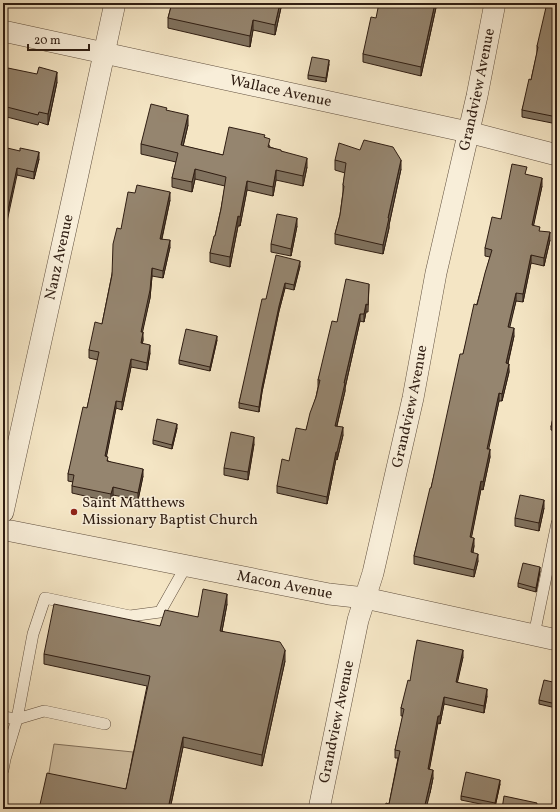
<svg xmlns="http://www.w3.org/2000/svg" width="560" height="812" font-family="Vollkorn,serif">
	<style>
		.green { fill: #d3c3a6; stroke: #81705c }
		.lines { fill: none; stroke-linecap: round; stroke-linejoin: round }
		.lane-casing { stroke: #604f3e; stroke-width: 12 }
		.street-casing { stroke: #604f3e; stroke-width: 22 }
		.lane { stroke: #f8eed9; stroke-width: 11 }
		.street { stroke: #f8eed9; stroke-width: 21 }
		.wall { fill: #80725f; stroke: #2f1d12 }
		.shaded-wall { fill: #685d4e; stroke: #2f1d12 }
		.building { fill: #95856f; stroke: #2f1d12 }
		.poi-dot { fill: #8f2418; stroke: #f8eed9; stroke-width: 1.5 }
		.labels { text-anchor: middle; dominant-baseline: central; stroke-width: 3; stroke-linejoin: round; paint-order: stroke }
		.street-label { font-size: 15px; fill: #2f1d12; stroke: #f8eed9 }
		.poi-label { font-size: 15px; fill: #2f1d12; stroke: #f8eed9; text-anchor: start }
	</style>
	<rect width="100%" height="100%" fill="#f4e5c4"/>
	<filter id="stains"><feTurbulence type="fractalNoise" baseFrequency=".005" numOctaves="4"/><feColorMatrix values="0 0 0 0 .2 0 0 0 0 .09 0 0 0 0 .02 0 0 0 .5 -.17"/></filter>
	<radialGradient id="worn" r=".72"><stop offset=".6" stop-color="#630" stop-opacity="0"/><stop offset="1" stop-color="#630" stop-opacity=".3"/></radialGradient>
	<path class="green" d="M54 744 133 752 126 799 47 784Z"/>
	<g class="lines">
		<g class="lane-casing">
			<g id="lane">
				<path d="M534 635 557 523"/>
				<path d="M3 717 17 719 5 759 3 770"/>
				<path d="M105 724 44 711 17 719 33 634 45 598 130 616 160 612 186 566"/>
			</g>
		</g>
		<g class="street-casing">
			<g id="street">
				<path id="s1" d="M3 31 468 132 557 155"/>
				<path id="s2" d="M3 512 76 183 115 3"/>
				<path id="s3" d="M11 531 329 594 365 598 557 640"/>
				<path id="s4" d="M319 809 358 620 373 573 413 398 436 273 477 96 495 3"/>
			</g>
		</g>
		<use href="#lane" class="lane"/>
		<use href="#street" class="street"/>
	</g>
	<g class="wall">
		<path d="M52 3H64L62 5Z"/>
		<path d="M172 3H282L275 35 253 30 250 47 168 28V18Z"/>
		<path d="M437 3 421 76 363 62V54L376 18Z"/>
		<path d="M557 3V124L522 117V110L531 80 537 53V46Z"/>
		<path d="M3 61V67L57 82 48 125 39 122 38 125 3 116Z"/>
		<path d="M329 64 326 82 308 79V75Z"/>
		<path d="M167 111 188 125 183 146 223 155 265 137 270 147 281 151 307 167 303 186 276 180 273 196 247 190 240 226H238L230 267 210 262V253L215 236 221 209 225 186 195 179 192 192 172 187V178L176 162 141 154V144Z"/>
		<path d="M3 147 39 159 34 179 17 175Z"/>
		<path d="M335 160 401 169 389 225V228L383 254 335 244V234L340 215 343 192V185L345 173 335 170Z"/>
		<path d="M527 175 542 186 533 226 550 240 544 266 531 263 523 302 516 301 509 327 514 336 508 364 509 372 502 401H499L488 449 490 457 483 490 481 489 471 538 474 546 473 553 478 561 474 577 414 564V556L431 488 463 354 490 257 485 256V248L501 219Z"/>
		<path d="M170 200 162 239 170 247 163 278 152 276 150 298 142 332 143 340 142 344 150 353 147 370 131 367 122 410 116 408 106 457 108 461 143 476 138 500 113 495 111 502 72 493V486L73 482 68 481V474L87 408 98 360 89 358V350L102 324 121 229Z"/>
		<path d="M297 226 291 256 271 252V244Z"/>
		<path d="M300 266 294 290 285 288 279 311 262 392 259 412 239 408V403L266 299Z"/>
		<path d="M369 284 368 312H366L364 322 360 321 345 388V391L337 426 343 435 337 460 336 459 327 504 277 493V486L306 430 316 397 318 387V380L337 322Z"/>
		<path d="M217 340 210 371 179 364V360Z"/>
		<path d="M557 400V432L551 430V427Z"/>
		<path d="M177 428 172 449 153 444V440Z"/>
		<path d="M254 444 248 480 224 475V468Z"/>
		<path d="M544 508 539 531 515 526V518Z"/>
		<path d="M540 571 536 592 518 587V583Z"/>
		<path d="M227 604 222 631 285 661 262 766 183 747 170 809H39L126 789 147 686 44 664V654L198 617Z"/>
		<path d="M463 657 457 682 487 696 484 713 444 704 440 724 438 723 429 770 433 778 430 793 389 804 398 758H395V750L403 716H401V708L410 681Z"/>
		<path d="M557 683 556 708 539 704V700Z"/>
		<path d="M500 784 495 807 461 800V796Z"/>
	</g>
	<g class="shaded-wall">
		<path d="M280 3H282L275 35V25Z"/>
		<path d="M435 3H437L421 76V67Z"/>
		<path d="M253 20V30L250 47V36Z"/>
		<path d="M329 60V64L326 82V78Z"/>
		<path d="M57 72V82L48 125V114Z"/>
		<path d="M188 115V125L181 155V145Z"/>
		<path d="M39 152V159L34 179V172Z"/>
		<path d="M307 158V167L303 186V176Z"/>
		<path d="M401 160V169L389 225V228L383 254V245L388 218Z"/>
		<path d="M17 168V175L3 240V233Z"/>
		<path d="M195 169V179L192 192V182Z"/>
		<path d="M276 170V180L273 196V187Z"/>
		<path d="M542 178V186L532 233V225Z"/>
		<path d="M247 181V190L240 226V217Z"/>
		<path d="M170 192V200L160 246V239Z"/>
		<path d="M238 216V226L230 267V257Z"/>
		<path d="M297 218V226L291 256V249Z"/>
		<path d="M550 232V240L544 266V258Z"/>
		<path d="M170 240V247L163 278V271Z"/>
		<path d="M531 255V263L523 302V294Z"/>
		<path d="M300 261V266L294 290V285Z"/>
		<path d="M152 268V276L150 298 141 339V332Z"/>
		<path d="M285 283V288L279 311 262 392 259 412V407L262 387 279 306Z"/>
		<path d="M516 293V301L508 335V327Z"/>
		<path d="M366 304V312L364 322V314Z"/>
		<path d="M360 314V321L345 388V391L335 433V426L344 383Z"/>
		<path d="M514 328V336L506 371V363Z"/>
		<path d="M143 332V340L141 351V343Z"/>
		<path d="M217 336V340L210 371V367Z"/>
		<path d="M150 345V353L147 370V363Z"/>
		<path d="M131 359V367L122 410V402Z"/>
		<path d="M509 364V372L502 401V394Z"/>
		<path d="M499 393V401L487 457V449Z"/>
		<path d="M116 401V408L105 464V456Z"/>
		<path d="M177 424V428L172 449V445Z"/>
		<path d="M343 427V435L337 460V452Z"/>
		<path d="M254 437V444L248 480V472Z"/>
		<path d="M490 449V457L483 490V482Z"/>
		<path d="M336 452V459L327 504V497Z"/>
		<path d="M143 469V476L138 500V493Z"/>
		<path d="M481 481V489L470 545V537Z"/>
		<path d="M113 487V495L111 502V494Z"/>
		<path d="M544 500V508L539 531V523Z"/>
		<path d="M474 538V546L471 560V552Z"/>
		<path d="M478 554V561L474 577V570Z"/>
		<path d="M540 567V571L536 592V588Z"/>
		<path d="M227 594V604L220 642V631Z"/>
		<path d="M285 650V661L262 766V755Z"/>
		<path d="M463 650V657L456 689V682Z"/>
		<path d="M487 689V696L484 713V706Z"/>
		<path d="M444 697V704L440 724V716Z"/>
		<path d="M438 716V723L428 777V769Z"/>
		<path d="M183 737V747L170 809H168Z"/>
		<path d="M433 770V778L430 793 426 809H424Z"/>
		<path d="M500 780V784L495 807V803Z"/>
	</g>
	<g class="building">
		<path d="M172 3H280L275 25 253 20 250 36 168 18Z"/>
		<path d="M379 3H435L421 67 363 54 371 17 376 18Z"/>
		<path d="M547 3H557V117L522 110 529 79 531 80 538 47 537 46Z"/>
		<path d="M312 57 329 60 326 78 308 75Z"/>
		<path d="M3 67 37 74 39 67 57 72 48 114 39 112 38 115 3 106Z"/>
		<path d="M151 104 167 108 166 110 188 115 181 145 223 155 229 127 265 135 264 137 270 139 268 147 281 150V151L307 158 303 176 276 170 273 187 247 181 240 217 238 216 230 257 210 253 214 236H215L221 209 226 177 195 169 192 182 172 178 178 153 141 144Z"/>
		<path d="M364 140 393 147 401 160 388 218H389L383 245 335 234 340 215 344 186 343 185 346 163 335 160 339 143 360 150Z"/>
		<path d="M3 147 20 151V148L39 152 34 172 17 168 3 233Z"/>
		<path d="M512 164 527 167 525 174 542 178 532 225 540 227 539 231 550 232 544 258 531 255 523 294 516 293 508 327 514 328 506 363 509 364 502 394 499 393 487 449H490L483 482 481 481 470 537 474 538 471 552 478 554 474 570 414 556 430 488H431L460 354H463L474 304 477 305 485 273 492 250 485 248 492 217 501 219Z"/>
		<path d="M137 185 170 192 160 239 170 240 163 271 152 268 150 290 141 332H143L141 343 150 345 147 363 131 359 122 402 116 401 105 456 108 457 107 461 143 469 138 493 113 487 111 494 72 486 74 475 68 474 83 407 87 408 99 352 89 350 95 322 102 324 112 275 113 244 117 228 121 229 128 192 135 193Z"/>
		<path d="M277 214 297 218 291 249 271 244Z"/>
		<path d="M276 255 300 261 294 285 285 283 279 306 262 387 259 407 239 403 262 299H266Z"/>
		<path d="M346 279 369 284 368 305 366 304 364 314H360L344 383H345L335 426 343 427 337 452H336L327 497 277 486 282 459 289 461 296 428 306 430 310 413 316 397 320 380H318L332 321 337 322Z"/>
		<path d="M186 329 217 336 210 367 179 360Z"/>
		<path d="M557 400V428L551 427Z"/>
		<path d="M157 419 177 424 172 445 153 440Z"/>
		<path d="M231 432 254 437 248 472 224 468Z"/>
		<path d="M520 495 544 500 539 523 515 518Z"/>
		<path d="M523 563 540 567 536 588 518 583Z"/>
		<path d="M203 589 227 594 220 631 280 642 285 650 262 755 183 737 168 809H39L47 773 126 789 150 676 44 654 54 604 160 626 165 610 198 617Z"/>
		<path d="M417 640 463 650 456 682 487 689 484 706 444 697 440 716H438L428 769 433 770 424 809H384L386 803 389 804 400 751 395 750 404 709 401 708 408 680 410 681 414 656Z"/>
		<path d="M544 680 557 683V698L556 704 539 700Z"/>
		<path d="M466 772 500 780 495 803 461 796Z"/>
		<path d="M504 796 537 803 536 809H502Z"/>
	</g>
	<circle class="poi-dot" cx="74" cy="512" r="4"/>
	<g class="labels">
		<g class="street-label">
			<text stroke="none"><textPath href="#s4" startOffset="737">Grandview Avenue</textPath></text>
			<text stroke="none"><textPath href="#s1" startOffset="284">Wallace Avenue</textPath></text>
			<text stroke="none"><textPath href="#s2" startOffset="261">Nanz Avenue</textPath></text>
			<text stroke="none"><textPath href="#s4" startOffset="413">Grandview Avenue</textPath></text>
			<text stroke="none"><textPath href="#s3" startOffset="279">Macon Avenue</textPath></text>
			<text stroke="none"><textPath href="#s4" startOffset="89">Grandview Avenue</textPath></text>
		</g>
		<g class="poi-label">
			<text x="82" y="503">Saint Matthews<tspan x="82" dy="17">Missionary Baptist Church</tspan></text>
		</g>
	</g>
	<rect width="560" height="812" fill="none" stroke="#f4e5c4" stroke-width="16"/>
	<rect x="4" y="4" width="552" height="804" fill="none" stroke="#2f1d12" stroke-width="2"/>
	<rect x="8" y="8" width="544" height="796" fill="none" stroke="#2f1d12"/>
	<path d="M28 44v6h61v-6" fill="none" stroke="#2f1d12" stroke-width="2"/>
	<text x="34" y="44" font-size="12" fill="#2f1d12" stroke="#f8eed9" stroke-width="3" paint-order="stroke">20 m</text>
	<rect width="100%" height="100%" filter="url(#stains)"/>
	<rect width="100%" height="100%" fill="url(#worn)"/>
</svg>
